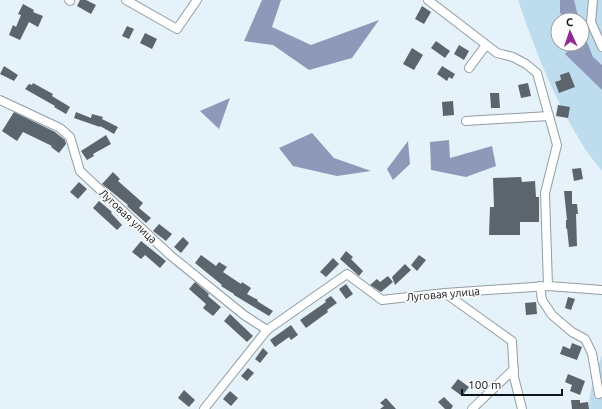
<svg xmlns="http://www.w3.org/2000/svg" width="602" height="409" font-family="Ubuntu,sans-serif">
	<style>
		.green { fill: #bdddef; fill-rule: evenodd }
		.water { fill: #8e98b9 }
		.building { fill: #5c646c }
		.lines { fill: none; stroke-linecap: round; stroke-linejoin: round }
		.minor-casing { stroke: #919da3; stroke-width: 10 }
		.minor { stroke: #fff; stroke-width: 8 }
		.labels { text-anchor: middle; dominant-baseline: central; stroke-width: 3.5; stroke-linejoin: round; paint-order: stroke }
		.street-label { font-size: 11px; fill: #0f1416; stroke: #fdfdfd }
	</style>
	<rect width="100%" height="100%" fill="#e6f2f9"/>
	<g class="green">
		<path d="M518 0H602V171C595 162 588 154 582 144 554 99 535 50 518 0ZM558 20H582V44H558Z"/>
		<path d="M602 355V409H589C589 390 595 373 602 355Z"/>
	</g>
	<g class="water">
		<path d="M262 0H281L272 27 311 45 379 20 352 58 309 70 273 45 244 41Z"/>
		<path d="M560 0H574L579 20H568L560 13Z"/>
		<path d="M582 29 593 57 602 65V90L565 54 571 47V44H582Z"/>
		<path d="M230 98 219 129 200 111Z"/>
		<path d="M312 133 334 158 371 171 337 176 293 166 279 148Z"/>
		<path d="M449 140 450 158 492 146 496 166 466 177 431 170 430 142Z"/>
		<path d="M408 141 410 164 393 180 387 169Z"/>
	</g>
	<g class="building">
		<path d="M80 0H86L96 5 91 14 77 6Z"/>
		<path d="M23 4 34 10 33 12 43 16 38 27 29 22 20 40 9 35 13 25 16 27 21 15 18 14Z"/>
		<path d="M422 6 431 12 424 24 415 19Z"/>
		<path d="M127 26 134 29 129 39 122 36Z"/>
		<path d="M145 33 157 39 152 49 140 43Z"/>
		<path d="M436 41 450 51 445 58 431 48Z"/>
		<path d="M459 45 469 51 464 60 454 54Z"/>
		<path d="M412 48 423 55 414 70 403 64Z"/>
		<path d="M4 66 18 75 14 81 0 74Z"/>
		<path d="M442 66 455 74 452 79 449 77 447 81 437 74Z"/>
		<path d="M569 72 575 87 559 93 555 82 561 80 560 75Z"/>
		<path d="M33 83 53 94 52 96 70 107 66 114 54 107 55 106 25 89 29 84 32 85Z"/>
		<path d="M528 83 531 96 521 98 518 85Z"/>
		<path d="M490 93H499L500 108H491Z"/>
		<path d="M453 101 454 115 443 116 442 102Z"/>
		<path d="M558 105 570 107 568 118 556 116Z"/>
		<path d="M14 112 55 132 65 140 66 144 59 153 51 147 52 146 23 132 17 141 2 131Z"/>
		<path d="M76 112 91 118 92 114 103 117 102 119 118 127 114 134 100 126V127L74 118Z"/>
		<path d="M106 135 111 144 93 154 94 156 87 160 81 151Z"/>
		<path d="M581 168 583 179 574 181 572 169Z"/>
		<path d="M113 172 120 179 118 181 143 203 139 208 151 218 146 223 127 206 128 205 102 184Z"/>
		<path d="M521 177 522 182 535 181 536 197H539V222H520V235H489L490 207H494L493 178Z"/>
		<path d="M79 182 87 189 78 199 70 192Z"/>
		<path d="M564 191H572V204H577L578 214H576L577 246 569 247 567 228 566 229V220H567Z"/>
		<path d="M99 201 112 212 111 213 122 225 117 230 93 208Z"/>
		<path d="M159 224 172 234 166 241 153 231Z"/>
		<path d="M183 237 189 243 181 253 174 247Z"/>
		<path d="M141 241 166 261 160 268 145 255 141 259 132 252Z"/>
		<path d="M346 251 353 257 351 259 363 271 359 276 340 259Z"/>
		<path d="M201 255 216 266 219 262 227 267 223 272 241 284 242 282 251 288 247 294 258 300 257 301 273 311 269 316 234 295V294L221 286 222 285 195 263Z"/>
		<path d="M419 255 426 260 417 271 411 265Z"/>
		<path d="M333 258 339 264 326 277 320 272Z"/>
		<path d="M405 264 411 270 395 285 392 277Z"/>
		<path d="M388 276 393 282 381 292 370 285 377 279 380 282Z"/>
		<path d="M195 282 209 294 208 296 221 307 213 316 203 308 206 304 189 289Z"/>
		<path d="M346 284 353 294 346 299 339 289Z"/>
		<path d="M331 296 337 303 327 310 328 312 306 328 300 320 326 302 325 300Z"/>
		<path d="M568 297 575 299 571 310 565 308Z"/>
		<path d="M536 302 537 314 526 315 525 303Z"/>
		<path d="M230 314 253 336 247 342 224 321Z"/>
		<path d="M291 325 298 335 291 340 289 337 275 347 270 340Z"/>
		<path d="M572 343 582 347 577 360 560 354 563 346 570 349Z"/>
		<path d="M263 348 268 353 260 363 255 359Z"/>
		<path d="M248 368 254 373 247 381 241 376Z"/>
		<path d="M568 374 585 381 580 395 570 391 572 385 565 382Z"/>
		<path d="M458 379 469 387 462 396 451 388Z"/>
		<path d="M184 390 195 400 189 407 178 398Z"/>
		<path d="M230 391 238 398 231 406 223 399Z"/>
		<path d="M444 397 453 406 451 409H445L438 402Z"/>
		<path d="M386 398 396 409H380L384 406 380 403Z"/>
		<path d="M571 400H580V403L588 402 589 409H572Z"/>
	</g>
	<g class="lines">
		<g class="minor-casing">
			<g id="minor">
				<path d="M69 0 70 1"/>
				<path d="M126 0 177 29 197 0"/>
				<path d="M428 0 497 53 513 57 526 64 537 73 557 145 545 193 548 286"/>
				<path d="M593 0 591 22 602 47"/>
				<path d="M469 68 486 45"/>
				<path d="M0 100 60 128 70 137 80 171 170 255 244 315 267 330 347 274 382 300 445 293 548 286 602 290"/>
				<path d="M466 121 549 116"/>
				<path d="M540 286 542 300 552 315 572 332 585 339 592 353 599 394"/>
				<path d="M445 293 512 341 514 377 522 409"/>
				<path d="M204 409 267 330"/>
				<path d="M472 409 514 369"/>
			</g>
		</g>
		<use href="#minor" class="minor"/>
	</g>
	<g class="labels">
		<g class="street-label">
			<text transform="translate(128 216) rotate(43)">Луговая улица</text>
			<text transform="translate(443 294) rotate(-5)">Луговая улица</text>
		</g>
	</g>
	<g transform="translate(570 32) rotate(357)"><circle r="19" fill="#fdfdfd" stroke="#9ea0a1"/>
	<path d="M0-3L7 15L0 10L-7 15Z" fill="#902b90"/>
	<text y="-6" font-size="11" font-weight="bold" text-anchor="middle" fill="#0f1416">С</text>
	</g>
	<path d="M462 389v6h100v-6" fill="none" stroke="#0f1416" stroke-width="2"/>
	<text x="468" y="389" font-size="12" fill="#0f1416" stroke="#fdfdfd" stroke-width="3" paint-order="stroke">100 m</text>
</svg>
